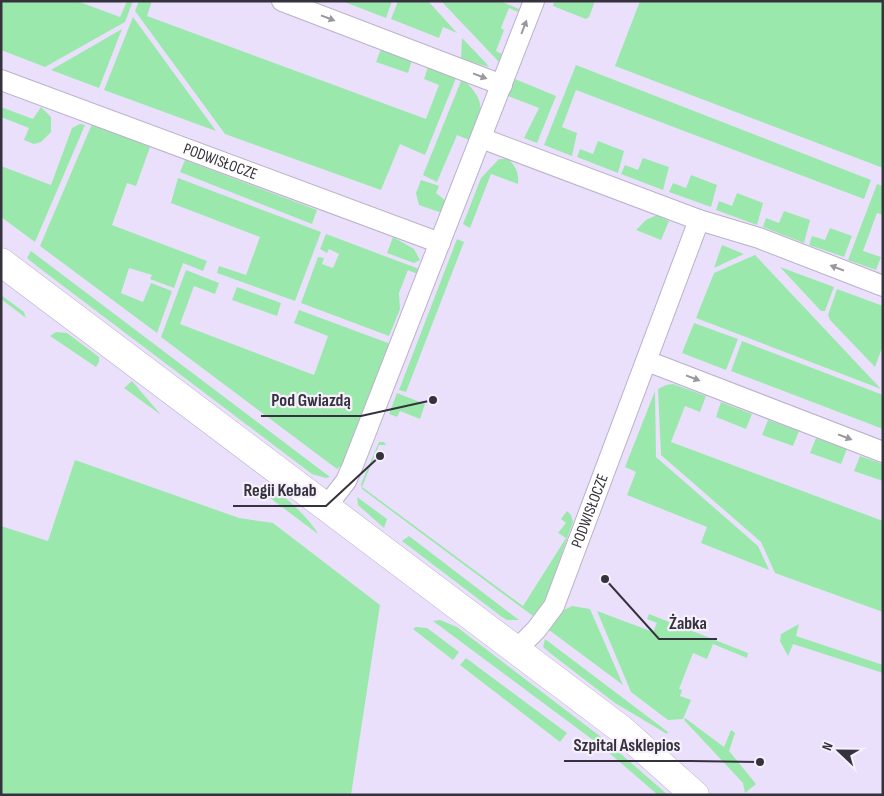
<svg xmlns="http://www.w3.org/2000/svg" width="884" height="796" font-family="'Sofia Sans Condensed',sans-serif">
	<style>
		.green { fill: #9be8ad }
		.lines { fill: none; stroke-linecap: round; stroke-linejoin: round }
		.street-casing { stroke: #bbb0ca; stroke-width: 22 }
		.secondary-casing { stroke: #bbb0ca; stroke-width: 29 }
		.street { stroke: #fff; stroke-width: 20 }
		.secondary { stroke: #fff; stroke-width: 28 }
		.oneway { fill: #9a989e }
		.labels { text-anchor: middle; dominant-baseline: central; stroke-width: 4.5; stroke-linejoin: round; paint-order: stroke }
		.street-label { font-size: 16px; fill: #36323d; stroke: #f5f0fc }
		.leader { fill: none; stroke: #36323d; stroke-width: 2 }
		.callout-dot { fill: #36323d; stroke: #f5f0fc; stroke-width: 2 }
		.callout-label { font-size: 18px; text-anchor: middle; font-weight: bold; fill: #36323d; stroke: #f5f0fc; stroke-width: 4.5; stroke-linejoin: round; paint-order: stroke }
	</style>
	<rect width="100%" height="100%" fill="#ebe0fb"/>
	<g class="green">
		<path d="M1 1H77L120 17 127 1H133L125 22 45 67 1 50Z"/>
		<path d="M139 1H152L147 16 426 119 439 85 424 79 428 67 456 78 425 155 400 144 381 190 225 134 135 11Z"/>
		<path d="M342 1H392L386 18Z"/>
		<path d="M398 1H428L457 33 443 27 439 38 391 19Z"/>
		<path d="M441 1H500L519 9 518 12 509 8 501 28 504 30 496 51 502 54 499 62Z"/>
		<path d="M554 1H595L589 17 586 19 553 6Z"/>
		<path d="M640 1H883V168L615 66Z"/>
		<path d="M133 17 216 131 104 90Z"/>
		<path d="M122 29 99 88 51 70Z"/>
		<path d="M462 38 486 63 489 67 461 59Z"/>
		<path d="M381 49 412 60 408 73 376 62Z"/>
		<path d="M576 65 871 180 864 199 576 90 562 127 577 133 572 156 544 145Z"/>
		<path d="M515 79 556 96 537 143 524 138 539 108 508 96Z"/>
		<path d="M464 80C489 105 481 111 469 140L457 135 437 182 423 175 461 81Z"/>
		<path d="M1 107 33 119 41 107 51 117V132L41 142 34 144 24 140 29 128 1 117Z"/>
		<path d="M80 124 85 125 35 242 1 217V166L51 185 72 128Z"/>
		<path d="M92 124 150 147 136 186 127 183 112 225 207 261 203 271 183 263 174 288 150 279 152 275 129 268 121 293 143 302 151 283 172 291 157 333 40 246Z"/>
		<path d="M598 141 624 151 618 173 577 157 580 149 593 154Z"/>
		<path d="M643 158 669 167 663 190 621 174 625 165 638 170Z"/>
		<path d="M499 159H508C516 166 519 173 518 184L491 174 470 228 463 224 481 178Z"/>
		<path d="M185 160 317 210 312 224 180 172Z"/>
		<path d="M691 175 717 185 711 207 669 192 673 183 686 188Z"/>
		<path d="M178 178 321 232 295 301 217 273 219 266 246 275 260 237 171 203Z"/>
		<path d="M421 180 439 186 436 193 446 201 442 213 419 205 416 193Z"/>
		<path d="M877 184 883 186V215L877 213 863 251 881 257 876 270 848 260Z"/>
		<path d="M737 193 763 203 757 225 716 210 719 201 732 206Z"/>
		<path d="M784 211 810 220 804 243 763 227 766 218 779 223Z"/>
		<path d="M657 215 669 221 661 240 636 230 646 220Z"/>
		<path d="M830 228 852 236 844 257 809 245 812 236 825 240Z"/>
		<path d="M326 234 419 269 417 274 408 270 399 293 400 309 389 336 301 303 318 257 324 258 322 264 333 268 339 254 329 249 327 253 320 249Z"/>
		<path d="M393 237 414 249 420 260 414 263 387 253Z"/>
		<path d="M457 239 464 242 406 392 399 390Z"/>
		<path d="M722 245 744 254 714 268Z"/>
		<path d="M31 251 330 477 326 478 312 474 38 267 27 258Z"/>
		<path d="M755 255 881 389 696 318 714 273Z"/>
		<path d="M780 267 834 287 825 311H821Z"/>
		<path d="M186 270 219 283 215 294 194 286 180 324 314 375 328 336 294 323 299 310 388 343 390 346 343 464 337 469 161 337Z"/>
		<path d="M237 287 281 303 277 316 232 300Z"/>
		<path d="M837 289 883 306V345L875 367 830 320 828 315Z"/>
		<path d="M1 295 24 312 26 318 1 299Z"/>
		<path d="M694 323 738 339 726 370 682 353Z"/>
		<path d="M56 332 67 333 99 357V362L96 367 50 336Z"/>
		<path d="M742 341 883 395V429L731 371Z"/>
		<path d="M132 381 161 415 124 388Z"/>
		<path d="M673 384 706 396 700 412 685 406 671 442 883 521V612L775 573 761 542 661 455 658 389 666 385Z"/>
		<path d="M655 391 656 457 758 546 769 570 701 543 707 527 627 495 636 472 625 467Z"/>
		<path d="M397 393 425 404 420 419 400 411 397 417 389 414Z"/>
		<path d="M721 402 752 414 746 429 716 417Z"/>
		<path d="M768 420 799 431 793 446 762 435Z"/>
		<path d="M816 438 847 449 841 464 810 453Z"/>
		<path d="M379 442H384L386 445H379L362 487 523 606 566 538 558 533 566 523 561 519 567 511 571 515 573 522 545 601 533 616 362 489 361 484Z"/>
		<path d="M860 456 883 464V481L854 471Z"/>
		<path d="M75 460 239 518 273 523 380 605 351 795H1V526L48 541Z"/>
		<path d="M270 489C282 491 313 523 318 534L262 492Z"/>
		<path d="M357 497 387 519 384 528 358 505Z"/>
		<path d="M409 536 519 620H507L502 617 402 541Z"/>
		<path d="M572 606 590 609 623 685 549 630 562 611Z"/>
		<path d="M597 611 653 632 657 623 647 619 649 614 748 653 747 658 713 644 707 659 693 653 679 689 682 690 680 696 691 700 683 719 668 720 631 692Z"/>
		<path d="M440 620 457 627 605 740 668 795H658L601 746 433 621Z"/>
		<path d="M799 624 796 636 883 665V673L793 644 788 656 780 641 781 634Z"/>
		<path d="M416 627 427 628 459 652 453 660 413 629Z"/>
		<path d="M545 639 668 732 667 734 615 703 550 653 543 647Z"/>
		<path d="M466 658 567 733 560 742 460 665Z"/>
		<path d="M685 718 724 747 731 730 735 733 729 751 756 784 745 793 743 783 684 720Z"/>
	</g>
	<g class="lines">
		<g class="street-casing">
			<g id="street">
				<path d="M282 1 502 85"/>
				<path id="s1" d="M1 80 440 243"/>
				<path d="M481 138 699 220 759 238 883 286"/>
				<path d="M647 361 883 452"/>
				<path d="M326 507 346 481 353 465 534 1"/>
				<path id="s2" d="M516 650 536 630 554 606 699 220"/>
			</g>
		</g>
		<g class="secondary-casing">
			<path id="secondary" d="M1 262 621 729 695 795"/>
		</g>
		<use href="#street" class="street"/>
		<use href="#secondary" class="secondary"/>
	</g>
	<defs><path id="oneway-solid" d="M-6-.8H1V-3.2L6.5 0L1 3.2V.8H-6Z" transform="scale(1.25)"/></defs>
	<g class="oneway">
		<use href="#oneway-solid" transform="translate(328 18) rotate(21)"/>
		<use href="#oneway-solid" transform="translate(524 27) rotate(-69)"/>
		<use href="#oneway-solid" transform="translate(480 76) rotate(21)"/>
		<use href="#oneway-solid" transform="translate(837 268) rotate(-159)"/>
		<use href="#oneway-solid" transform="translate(693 378) rotate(21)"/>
		<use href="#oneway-solid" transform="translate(845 437) rotate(21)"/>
	</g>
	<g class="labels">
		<g class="street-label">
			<text stroke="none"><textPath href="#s1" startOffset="234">PODWISŁOCZE</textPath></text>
			<text stroke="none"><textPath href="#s2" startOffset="160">PODWISŁOCZE</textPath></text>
		</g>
	</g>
	<path class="leader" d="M433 400L361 416H261M380 456L326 506H233M605 579L659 639H717M760 762L691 761H564"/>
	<g class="callout-dot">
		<circle cx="433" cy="400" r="5"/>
		<circle cx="380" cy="456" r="5"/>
		<circle cx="605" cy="579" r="5"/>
		<circle cx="760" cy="762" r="5"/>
	</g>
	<g class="callout-label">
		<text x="311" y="406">Pod Gwiazdą</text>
		<text x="280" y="496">Regii Kebab</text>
		<text x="688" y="629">Żabka</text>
		<text x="627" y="751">Szpital Asklepios</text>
	</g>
	<rect width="884" height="796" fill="none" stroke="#36323d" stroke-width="5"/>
	<g transform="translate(839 751) rotate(292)" stroke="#f5f0fc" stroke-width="4" paint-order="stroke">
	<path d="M0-4L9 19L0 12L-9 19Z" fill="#36323d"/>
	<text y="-8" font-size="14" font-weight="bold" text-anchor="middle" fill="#36323d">N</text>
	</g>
</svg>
